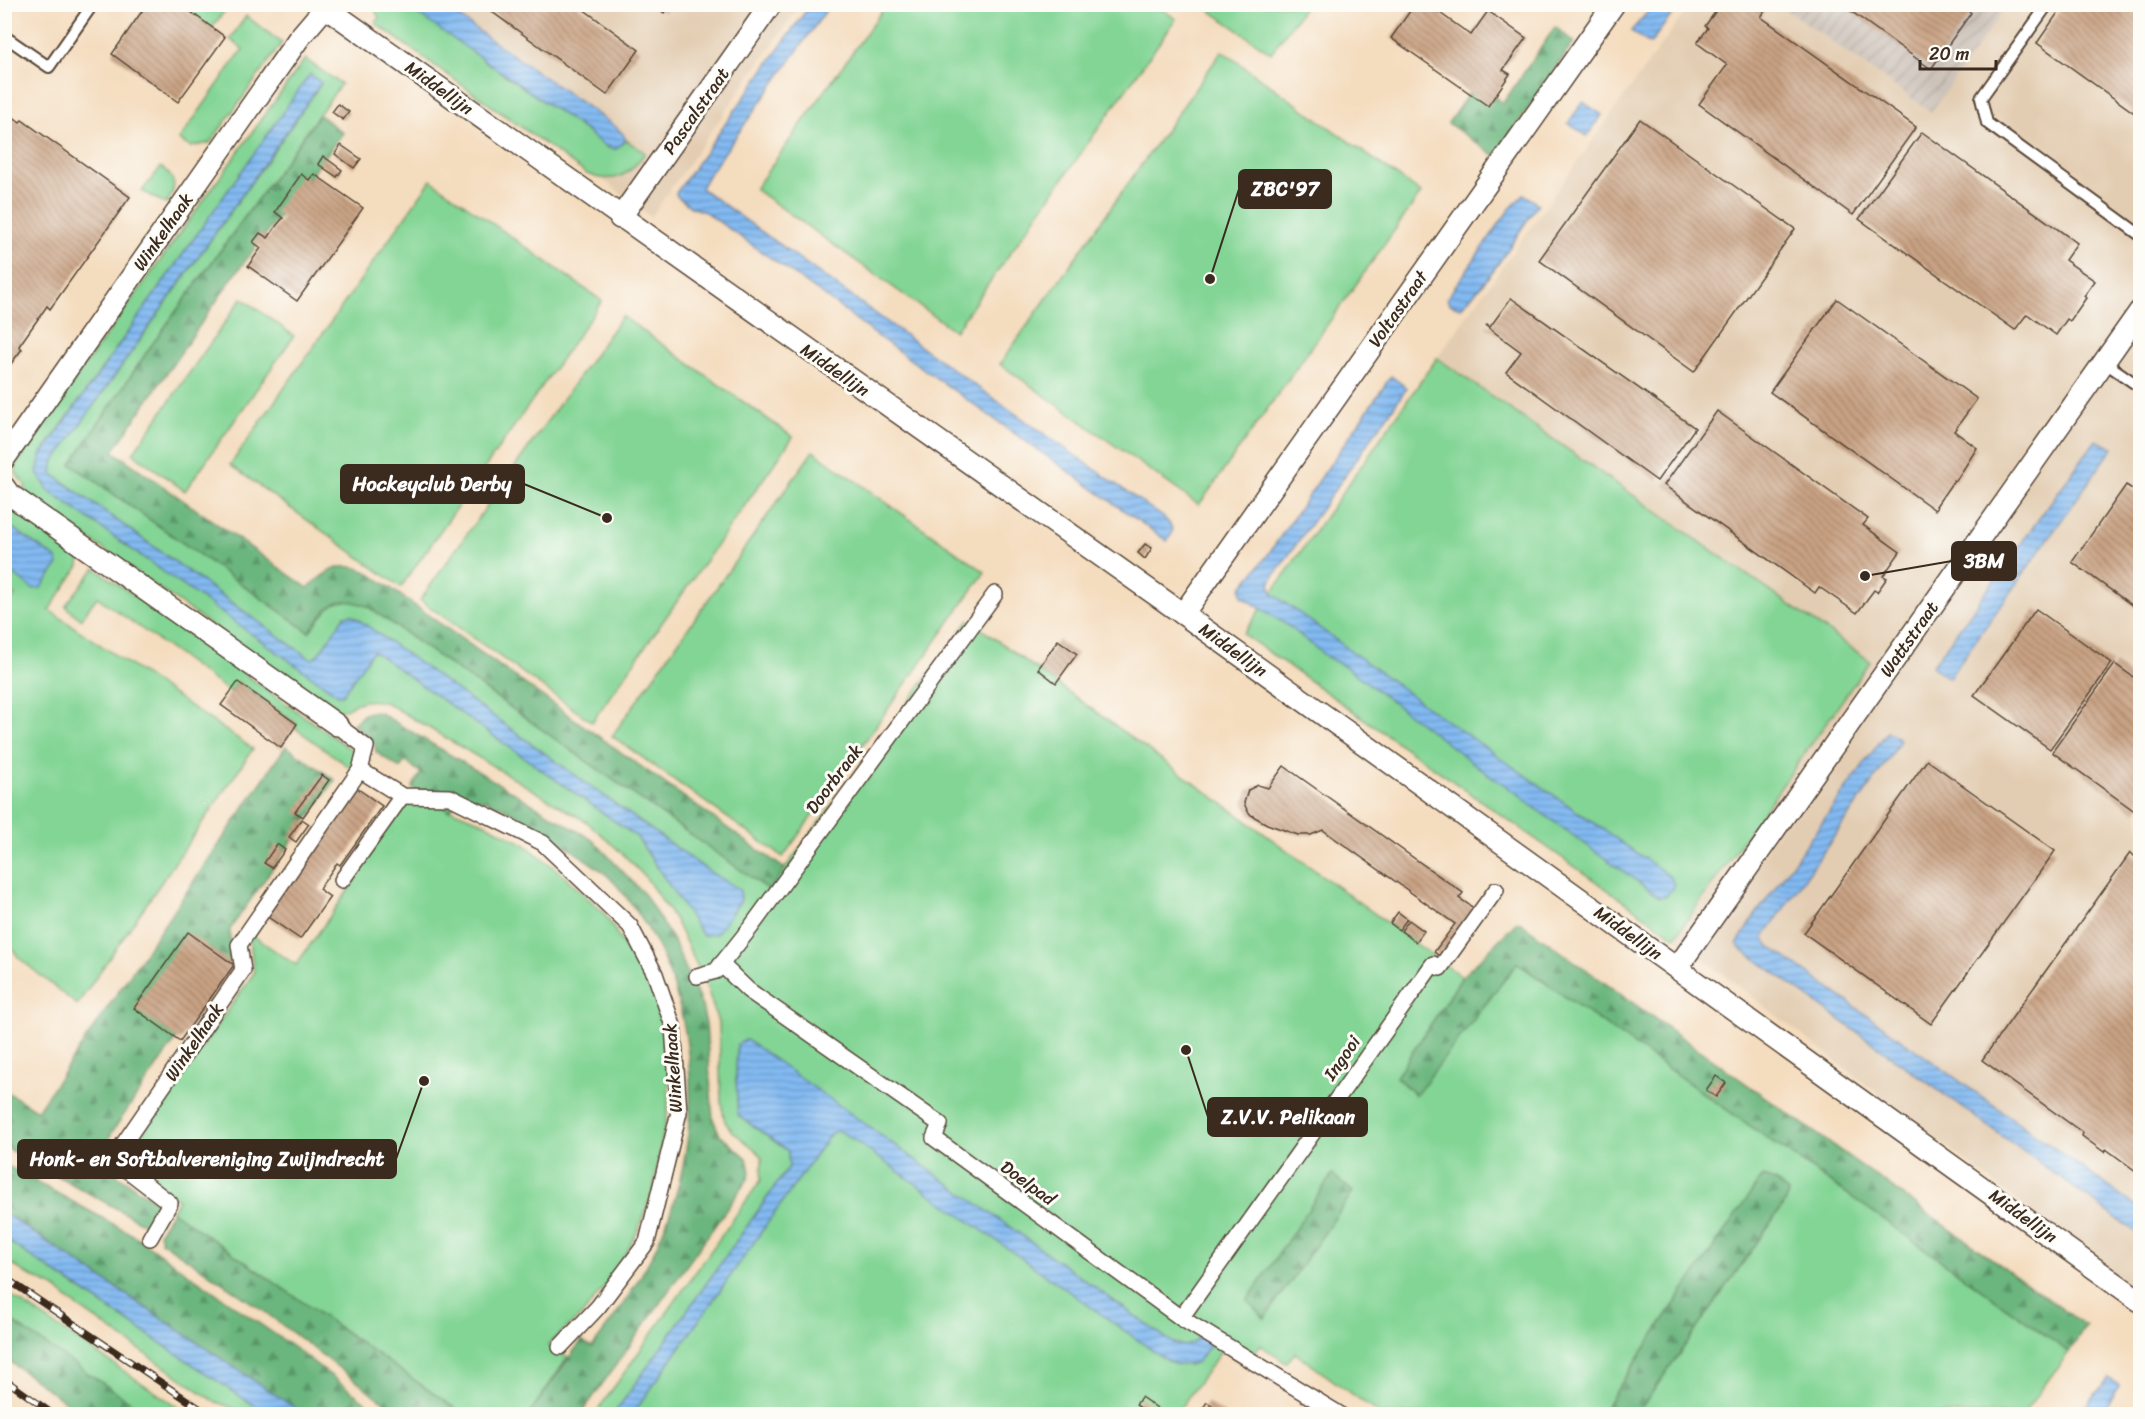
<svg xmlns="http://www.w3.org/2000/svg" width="2145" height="1419" font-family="Sriracha,sans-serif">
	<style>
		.built { fill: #e3cdb2 }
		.industrial { fill: url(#industrial-furrows) }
		.green { fill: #83d595; stroke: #5f805a; stroke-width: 1.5; fill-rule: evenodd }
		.forest { fill: url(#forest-firs); stroke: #52704e; stroke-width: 1.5 }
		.water { fill: url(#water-rules); stroke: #5e7288; stroke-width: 1.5 }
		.building { fill: url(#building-back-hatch) }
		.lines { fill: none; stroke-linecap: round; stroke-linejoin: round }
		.service-casing { stroke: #574536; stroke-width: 14 }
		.pedestrian-casing { stroke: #574536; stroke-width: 18 }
		.minor-casing { stroke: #574536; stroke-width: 24 }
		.service { stroke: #fff; stroke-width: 10 }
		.pedestrian { stroke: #fff; stroke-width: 15 }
		.minor { stroke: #fff; stroke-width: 21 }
		.rail-casing { stroke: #3b2a1e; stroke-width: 7 }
		.rail { stroke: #fdfcf7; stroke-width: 4.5; stroke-dasharray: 14; stroke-linecap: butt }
		.labels { text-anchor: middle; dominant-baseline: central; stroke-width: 6; stroke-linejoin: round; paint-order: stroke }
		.street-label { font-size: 18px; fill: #3b2a1e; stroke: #fdfcf7 }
		.leader { fill: none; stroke: #3b2a1e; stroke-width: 2 }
		.callout-dot { fill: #3b2a1e; stroke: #fdfcf7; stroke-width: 2 }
		.callout { fill: #3b2a1e; stroke: #3b2a1e; stroke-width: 2 }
		.callout-label { font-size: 20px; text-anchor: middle; font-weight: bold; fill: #fff }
	</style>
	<defs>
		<pattern id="industrial-furrows" width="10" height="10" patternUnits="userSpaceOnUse" patternTransform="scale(1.5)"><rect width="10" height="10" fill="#ccc2b9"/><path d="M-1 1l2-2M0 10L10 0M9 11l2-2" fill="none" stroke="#b0a79f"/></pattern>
		<pattern id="forest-firs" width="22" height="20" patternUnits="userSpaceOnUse" patternTransform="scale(1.5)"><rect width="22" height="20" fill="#6ab67e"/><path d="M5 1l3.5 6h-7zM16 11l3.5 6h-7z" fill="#589467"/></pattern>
		<pattern id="water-rules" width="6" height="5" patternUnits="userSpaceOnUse" patternTransform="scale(1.5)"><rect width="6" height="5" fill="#82baf2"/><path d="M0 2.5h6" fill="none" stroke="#6c97c3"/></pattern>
		<pattern id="building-back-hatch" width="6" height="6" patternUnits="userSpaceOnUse" patternTransform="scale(1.5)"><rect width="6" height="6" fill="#c9a283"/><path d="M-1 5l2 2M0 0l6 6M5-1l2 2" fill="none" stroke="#a4846b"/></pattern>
	</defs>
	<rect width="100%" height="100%" fill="#fdfcf7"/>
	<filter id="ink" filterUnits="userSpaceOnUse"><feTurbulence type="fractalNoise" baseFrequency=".0167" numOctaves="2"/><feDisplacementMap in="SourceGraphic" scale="12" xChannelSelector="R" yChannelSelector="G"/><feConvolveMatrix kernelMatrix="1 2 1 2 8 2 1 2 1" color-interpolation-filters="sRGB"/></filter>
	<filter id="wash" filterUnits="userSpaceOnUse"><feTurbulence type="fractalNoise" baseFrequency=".008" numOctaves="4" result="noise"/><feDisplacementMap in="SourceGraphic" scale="24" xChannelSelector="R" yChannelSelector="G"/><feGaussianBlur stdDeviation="1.35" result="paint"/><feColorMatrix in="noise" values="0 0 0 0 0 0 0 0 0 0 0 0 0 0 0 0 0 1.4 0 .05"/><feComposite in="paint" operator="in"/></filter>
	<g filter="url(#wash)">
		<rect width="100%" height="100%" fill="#f4dcbe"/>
		<g class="built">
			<path d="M377 5H800L651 217Z"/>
			<path d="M1690 5H2140V1296L1675 937 1869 661 1437 358Z"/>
		</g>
		<path class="industrial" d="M1780 5H2007L1931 112Z"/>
		<g class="green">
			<path d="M1155 4 1176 19 955 331 755 189 886 5Z"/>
			<path d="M180 5H229L212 28Z"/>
			<path d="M376 5H404L444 30 483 60 581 127 608 148 616 149 626 140 645 153C629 176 614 185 587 174L375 23 379 18 375 10Z"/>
			<path d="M1202 5H1306L1271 53Z"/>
			<path d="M246 16 282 43 210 143 190 147 179 140 243 49 230 39Z"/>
			<path d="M1222 51 1421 193 1199 505 1000 364Z"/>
			<path d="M305 59 341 84 151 346 71 464 309 632C330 608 332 592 367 606L769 890 969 620 1462 977 1396 1077 1415 1095 1517 963 1873 1212 2069 1352 2023 1414H1637L1786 1201 1788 1192 1775 1181 1671 1309 1601 1414H1380L1295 1353 1286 1363 1260 1345 1247 1367 1222 1350 1176 1414H633L831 1133 836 1131 842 1132 1188 1365 1195 1363 1202 1356 1196 1341 1185 1347 1173 1343 746 1040 737 1045 736 1077 738 1115 788 1151 789 1167 614 1414H595L761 1180 762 1158 757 1151 732 1131 725 1122 721 1102 719 1026 706 984 675 920 646 878 624 855 587 822 387 703C378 701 369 699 361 702 348 705 347 712 332 711L23 492 26 486 16 474V465L80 372ZM310 75 321 84 53 463 52 474 309 658 313 659 317 656 345 616 352 615 710 872 740 890 741 900 717 933 676 895 637 837 372 650 342 694H337L49 491 37 472 42 453ZM1332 1175 1353 1192 1264 1318 1248 1301Z"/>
			<path d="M161 167C177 178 177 189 166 204L142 191Z"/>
			<path d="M431 180 602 301 401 587 230 465Z"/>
			<path d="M242 298 294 336 185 491 133 453Z"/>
			<path d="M622 316 793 437 592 722 420 600Z"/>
			<path d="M1437 358 1870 661 1675 937 1243 634Z"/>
			<path d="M813 451 985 572 783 857 612 736Z"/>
			<path d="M4 503 80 557 79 566 49 610 253 749 77 1005 19 958 5 938 4 612 15 595 5 588V568L34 589 57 559 5 523Z"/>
			<path d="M95 568 356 753 358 765 355 771 295 728 297 724 238 682 230 692 97 597 81 619 67 608 66 605Z"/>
			<path d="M401 799 438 805 480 821 524 844 562 874 605 914 660 1006 670 1055 668 1108 653 1190 639 1228 616 1272 583 1314 547 1345 568 1357 529 1414H463L172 1211 178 1199 123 1160 254 973 249 933 296 965 354 882 353 869Z"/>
			<path d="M4 1239 267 1414H243L240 1411 214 1401 74 1304 54 1287 25 1273 5 1259Z"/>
			<path d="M4 1291 188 1414H148L5 1317Z"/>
		</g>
		<g class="forest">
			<path d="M1555 27 1574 42 1495 156 1448 123 1476 83 1503 103Z"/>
			<path d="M319 115 343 133 233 277 113 451 308 588C328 569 343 559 369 573L785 869 769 890 367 606C333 593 329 607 309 632L71 464 151 346Z"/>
			<path d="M371 712 380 713 593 840 645 895 675 944 702 1006 706 1024 713 1119 720 1135 747 1158 750 1172 748 1179 581 1414H529L581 1341 592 1347C617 1315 641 1280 658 1243 705 1142 702 1010 640 916 631 903 620 888 609 877 598 867 584 859 572 850 547 833 518 813 489 802 481 799 471 799 462 797L449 811 412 788 421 773 405 761 400 768 376 752 374 742 353 724 364 714Z"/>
			<path d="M286 746 335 780 230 929 231 959 112 1132 106 1146 105 1163 117 1175 161 1205 148 1226 5 1147 4 1090 37 1111Z"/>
			<path d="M1518 921 2086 1326 2069 1352 1873 1212 1517 963 1416 1095 1396 1077 1462 977Z"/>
			<path d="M4 1164 133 1235 300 1352 381 1414H304L5 1213Z"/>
			<path d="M1332 1174 1353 1192 1265 1318 1247 1301Z"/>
			<path d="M1762 1177 1775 1181 1788 1192 1786 1201 1637 1414H1601L1671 1309Z"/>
			<path d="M172 1211 463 1414H400L265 1312 161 1241 159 1233Z"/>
			<path d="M5 1317 148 1414H82L5 1358Z"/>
		</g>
		<g class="water">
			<path d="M404 5H449L453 12 480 32 616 127 623 134 626 140 616 149C601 148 591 133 578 125 519 85 462 44 404 5Z"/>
			<path d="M810 5H830L709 174 701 188 976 386 1163 517C1172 525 1176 531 1167 541L884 341 826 297 705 212 691 207 677 196 676 193Z"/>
			<path d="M1654 5H1679L1650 44 1631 31Z"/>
			<path d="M310 74 321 83 53 463 52 474 309 658 313 659 317 656 345 616 352 615 710 872 740 890 741 900 717 933 703 936 637 837 373 651 342 695H338L49 491 37 472 42 454Z"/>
			<path d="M1583 102 1602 115 1587 136 1568 123Z"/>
			<path d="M1524 194 1538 204C1514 239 1491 280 1460 308L1449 304 1447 298 1509 210Z"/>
			<path d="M1391 376 1407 388 1273 577 1270 585 1272 593 1426 706 1671 877 1674 886 1666 896 1659 897 1528 803 1523 797 1485 772 1346 667 1327 657 1290 627 1242 596 1241 588 1267 556Z"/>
			<path d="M2096 440 2113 448 1949 678 1932 666Z"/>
			<path d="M5 523 57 559 58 565 41 588 33 589 5 568Z"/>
			<path d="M1887 732 1893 734 1900 740 1894 751 1763 938 1768 945 2140 1209V1235L1740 948 1737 944 1754 917Z"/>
			<path d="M747 1040 1173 1343 1185 1346 1196 1341 1200 1333 1214 1341 1196 1363 1178 1365 1165 1359 842 1132 836 1131 831 1133 633 1414H614L789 1167 788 1151 738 1115 736 1077 737 1044Z"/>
			<path d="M4 1213 304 1414H267L5 1239Z"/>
			<path d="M2109 1378 2120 1386 2101 1414H2081L2097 1392Z"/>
		</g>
		<g id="blocks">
			<g class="building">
				<path d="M147 4H180L225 37 178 102 112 54Z"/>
				<path d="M481 4H576L639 50 607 95Z"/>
				<path d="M652 4H670L664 13Z"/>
				<path d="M1415 4H1427L1471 35 1488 11 1526 38 1503 70 1510 74 1488 106 1391 38Z"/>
				<path d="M1721 4H1757L1765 11 1761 17 1916 127 1853 215 1699 104 1727 65 1697 43 1708 28 1705 26Z"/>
				<path d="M1841 4H1960L1971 13 1931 69Z"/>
				<path d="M2064 4H2140V117L2037 43Z"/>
				<path d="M338 104 349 112 343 120 332 112Z"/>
				<path d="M4 110 20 122 22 120 130 197 50 309 47 306 19 346 22 349 4 373Z"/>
				<path d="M1640 119 1795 229 1694 372 1539 260Z"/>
				<path d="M1922 132 2077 243 2065 260 2095 281 2084 296 2086 298 2070 321 2067 319 2056 335 2027 314 2015 330 1859 219Z"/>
				<path d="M341 145 361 159 354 168 335 154Z"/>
				<path d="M323 156 342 170 337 177 318 164Z"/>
				<path d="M301 174 309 180 314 174 363 208 297 301 248 266 261 248 253 242 260 233 268 238 277 225 283 218 275 212Z"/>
				<path d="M1511 298 1695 428 1657 481 1506 372 1521 352 1486 326 1487 325 1490 327Z"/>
				<path d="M1837 299 1977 399 1954 431 1977 448 1956 481 1954 480 1936 506 1937 507 1935 510 1770 392Z"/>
				<path d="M1717 411 1868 519 1863 525 1900 552 1883 576 1887 578 1877 592 1874 590 1857 613 1819 587 1815 593 1664 485Z"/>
				<path d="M2126 485 2140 494V611L2072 562Z"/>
				<path d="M1145 544 1152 548 1145 559 1138 553Z"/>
				<path d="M2036 609 2112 663 2050 749 1974 695Z"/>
				<path d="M1058 640 1077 654 1056 683 1038 669Z"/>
				<path d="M2115 664 2140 682V806L2136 812 2052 752Z"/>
				<path d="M238 682 297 724 281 748 221 705Z"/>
				<path d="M1927 760 2055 851 1931 1024 1804 933Z"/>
				<path d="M1284 766 1463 893 1459 898 1478 911 1444 959 1434 952 1455 924 1323 830 1311 835H1298L1267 824 1251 815 1247 810 1244 803 1248 790 1258 785 1268 788Z"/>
				<path d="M322 775 329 780 303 817 295 812Z"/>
				<path d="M354 786 382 806 340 865 337 863 319 889 330 897 300 939 265 915Z"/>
				<path d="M302 819 309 824 296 842 289 837Z"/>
				<path d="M277 844 285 850 272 868 264 863Z"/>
				<path d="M2130 853 2140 860V1174L2106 1149 2104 1152 2082 1136 2083 1133 1982 1060Z"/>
				<path d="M1398 912 1407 919 1399 930 1390 923Z"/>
				<path d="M1409 920 1424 931 1416 942 1401 931Z"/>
				<path d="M188 932 234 965 180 1041 134 1008Z"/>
				<path d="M1716 1076 1726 1083 1716 1097 1706 1090Z"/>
				<path d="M1141 1397 1160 1410 1157 1414H1150L1136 1405Z"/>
				<path d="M1207 1402 1225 1414H1199Z"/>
			</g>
		</g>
	</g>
	<g filter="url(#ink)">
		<use href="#blocks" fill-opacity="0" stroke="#574536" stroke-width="1.5"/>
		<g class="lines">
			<g class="service-casing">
				<g id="service">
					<path d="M2048 4 1981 98 1987 123 2140 235"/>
					<path d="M4 36 49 67 93 4"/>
					<path d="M2104 362 2140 387"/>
				</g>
			</g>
			<g class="pedestrian-casing">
				<g id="pedestrian">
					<path d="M360 770 402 796 450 797 543 843 630 926 655 974 673 1026 679 1112 647 1242 598 1307 560 1347"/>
					<path d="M342 880 402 796"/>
					<path d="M721 964 748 990 940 1124 934 1138 1181 1318 1339 1414"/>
					<path d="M697 976 716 971 751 927 995 594"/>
					<path d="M150 1238 170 1203 113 1159 243 970 239 945 360 770 366 747 337 725"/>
					<path d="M1181 1318 1433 964 1440 968 1496 890"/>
				</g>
			</g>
			<g class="minor-casing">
				<g id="minor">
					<path d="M321 4 1183 614 2140 1301"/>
					<path d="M620 218 771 4"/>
					<path d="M4 459 299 38 328 4"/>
					<path d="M4 487 9 494 337 725"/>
					<path d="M1183 614 1614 4"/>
					<path d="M1677 968 2140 311"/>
				</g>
			</g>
			<use href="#service" class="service"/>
			<use href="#pedestrian" class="pedestrian"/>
			<use href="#minor" class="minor"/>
			<g class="rail-casing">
				<g id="rail">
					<path d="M4 1277 208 1414"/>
					<path d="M4 1379 53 1414"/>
					<path d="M4 1407 15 1414"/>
				</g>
			</g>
			<use href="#rail" class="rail"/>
		</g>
	</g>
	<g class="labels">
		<g class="street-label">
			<text transform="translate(439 88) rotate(36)">Middellijn</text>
			<text transform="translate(696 111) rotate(-55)">Pascalstraat</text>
			<text transform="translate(163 232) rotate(-55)">Winkelhaak</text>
			<text transform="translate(1398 309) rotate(-55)">Voltastraat</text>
			<text transform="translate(835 370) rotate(35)">Middellijn</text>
			<text transform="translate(1909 639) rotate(-55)">Wattstraat</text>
			<text transform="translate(1233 650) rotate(36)">Middellijn</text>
			<text transform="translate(834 779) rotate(-53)">Doorbraak</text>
			<text transform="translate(1628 933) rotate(36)">Middellijn</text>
			<text transform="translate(194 1042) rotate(-56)">Winkelhaak</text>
			<text transform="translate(1342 1058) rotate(-55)">Ingooi</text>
			<text transform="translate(673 1068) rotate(-94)">Winkelhaak</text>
			<text transform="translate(1028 1183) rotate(36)">Doelpad</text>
			<text transform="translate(2023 1216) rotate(36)">Middellijn</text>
		</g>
	</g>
	<path class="leader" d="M1210 279L1239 189M607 518L524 484M1865 576L1952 561M1186 1050L1208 1117M424 1081L396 1159"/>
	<g class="callout-dot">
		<circle cx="1210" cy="279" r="6"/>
		<circle cx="607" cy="518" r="6"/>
		<circle cx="1865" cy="576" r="6"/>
		<circle cx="1186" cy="1050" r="6"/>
		<circle cx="424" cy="1081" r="6"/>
	</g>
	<g class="callout">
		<rect x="1239" y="170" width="92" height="38" rx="6"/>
		<rect x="341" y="465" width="183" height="38" rx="6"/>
		<rect x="1952" y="542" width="64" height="38" rx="6"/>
		<rect x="1208" y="1098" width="159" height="38" rx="6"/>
		<rect x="18" y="1140" width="378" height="38" rx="6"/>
	</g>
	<g class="callout-label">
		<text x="1285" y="196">ZBC'97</text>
		<text x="432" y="491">Hockeyclub Derby</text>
		<text x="1984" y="568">3BM</text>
		<text x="1288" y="1124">Z.V.V. Pelikaan</text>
		<text x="207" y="1166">Honk- en Softbalvereniging Zwijndrecht</text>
	</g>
	<rect width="2145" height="1419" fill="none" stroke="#fdfcf7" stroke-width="24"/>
	<path d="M1920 60v9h76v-9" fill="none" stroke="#3b2a1e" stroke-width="3"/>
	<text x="1929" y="60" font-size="18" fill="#3b2a1e" stroke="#fdfcf7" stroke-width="4.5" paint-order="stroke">20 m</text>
</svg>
